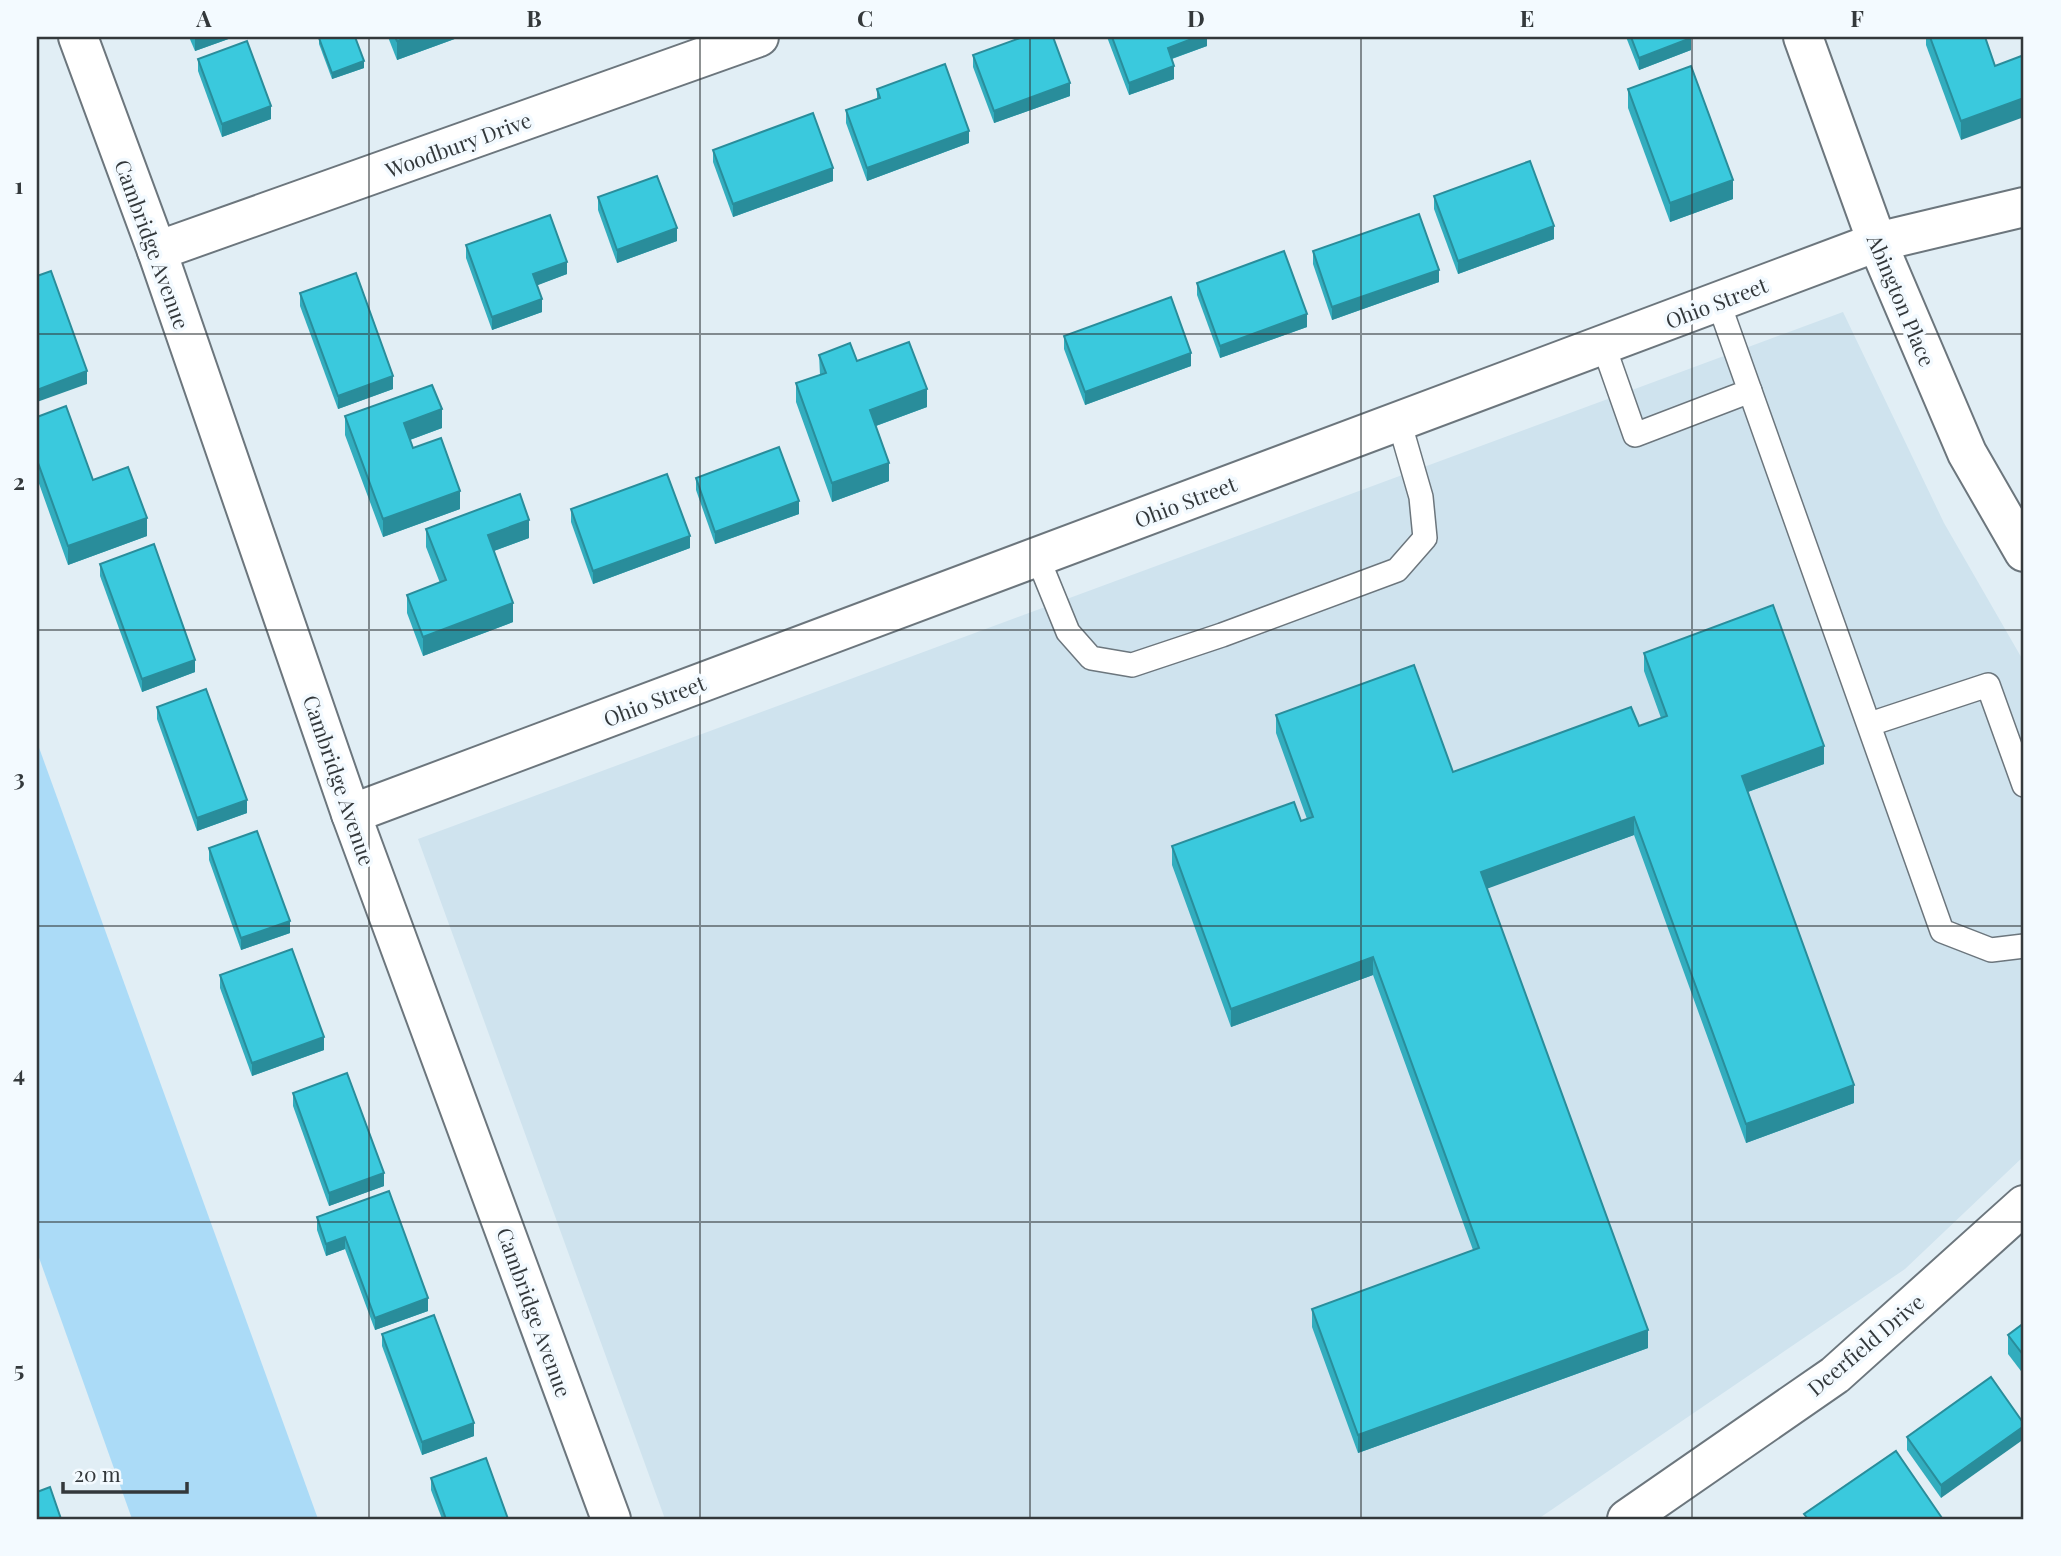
<svg xmlns="http://www.w3.org/2000/svg" width="2061" height="1556" font-family="'Playfair Display',serif">
	<style>
		.built { fill: #cfe3ee }
		.grass { fill: #abdbf7 }
		.lines { fill: none; stroke-linecap: round; stroke-linejoin: round }
		.lane-casing { stroke: #6c767d; stroke-width: 26 }
		.street-casing { stroke: #6c767d; stroke-width: 42 }
		.lane { stroke: #fff; stroke-width: 23 }
		.street { stroke: #fff; stroke-width: 38 }
		.wall { fill: #32adbe }
		.shaded-wall { fill: #298d9b }
		.building { fill: #3ac9dd; stroke: #298d9b; stroke-width: 2 }
		.grid { fill: none; stroke: #33383b; stroke-width: 2; stroke-opacity: 0.55 }
		.labels { text-anchor: middle; dominant-baseline: central; stroke-width: 7; stroke-linejoin: round; paint-order: stroke }
		.street-label { font-size: 21px; fill: #33383b; stroke: #f3faff }
		.neatline { fill: none; stroke: #33383b; stroke-width: 2.5 }
		.grid-label { font-size: 23px; text-anchor: middle; font-weight: bold; fill: #33383b }
	</style>
	<rect width="100%" height="100%" fill="#e1eef5"/>
	<path class="built" d="M1843 312 1944 523 2024 662V1156L1905 1269 1538 1519H665L418 839Z"/>
	<path class="grass" d="M37 742 318 1519H132L37 1252Z"/>
	<g class="lines">
		<g class="lane-casing">
			<g id="lane">
				<path d="M1603 344 1635 435 1750 391 1718 301"/>
				<path d="M1750 391 1942 931 1991 950 2024 946"/>
				<path d="M1037 556 1068 632 1091 658 1132 665 1222 635 1397 570 1425 538 1421 497 1399 421"/>
				<path d="M1870 724 1988 685 2024 785"/>
			</g>
		</g>
		<g class="street-casing">
			<g id="street">
				<path d="M78 37 157 251 351 814 611 1519"/>
				<path d="M1803 37 1877 242 1967 453 2024 552"/>
				<path d="M157 251 759 37"/>
				<path d="M351 814 1877 242 2024 207"/>
				<path d="M1627 1519 1835 1375 2024 1205"/>
			</g>
		</g>
		<use href="#lane" class="lane"/>
		<use href="#street" class="street"/>
	</g>
	<g class="wall">
		<path d="M189 37H234L195 51Z"/>
		<path d="M388 37H460L397 60Z"/>
		<path d="M1107 37H1207V46L1172 59 1174 79 1129 95Z"/>
		<path d="M1626 37H1691V50L1639 70Z"/>
		<path d="M1926 37H1985L1995 66 1961 140 1926 45Z"/>
		<path d="M319 38 364 68 332 79 319 44Z"/>
		<path d="M973 55 1070 96 994 123 973 67Z"/>
		<path d="M198 59 271 119 222 137 198 71Z"/>
		<path d="M877 89 969 143 867 181 846 123V110L877 99Z"/>
		<path d="M1628 89 1733 199 1670 222 1628 108Z"/>
		<path d="M713 150 833 181 733 217 713 162Z"/>
		<path d="M1434 196 1554 239 1458 274 1434 209Z"/>
		<path d="M598 197 677 241 617 263 598 210Z"/>
		<path d="M466 245 567 274 537 285 542 312 492 330 466 258Z"/>
		<path d="M1313 251 1439 282 1332 320 1313 264Z"/>
		<path d="M1197 283 1307 327 1220 358 1197 295Z"/>
		<path d="M300 293 393 389 338 409 300 306Z"/>
		<path d="M1064 336 1191 366 1085 405 1064 349Z"/>
		<path d="M819 355 857 361 927 407 876 426 889 481 832 502 796 402V383L820 375Z"/>
		<path d="M345 416 442 428 410 440 413 448 460 509 383 537 345 435Z"/>
		<path d="M37 417 93 480 147 536 68 565 37 478Z"/>
		<path d="M696 478 799 514 715 544 696 490Z"/>
		<path d="M571 509 690 548 593 584 571 522Z"/>
		<path d="M426 529 529 538 494 551 513 622 423 656 407 613V595L440 583 426 547Z"/>
		<path d="M100 564 195 672 142 692 100 576Z"/>
		<path d="M1644 653 1824 764 1748 792 1854 1103 1746 1143 1634 835 1487 888 1648 1348 1358 1453 1312 1327V1309L1473 1250 1373 975 1231 1027 1172 865V846L1301 821 1307 819 1276 733V715L1453 772 1639 726 1661 718 1644 671Z"/>
		<path d="M157 707 247 813 197 831 157 719Z"/>
		<path d="M209 848 290 933 241 950 209 860Z"/>
		<path d="M220 975 324 1050 252 1076 220 988Z"/>
		<path d="M293 1093 384 1186 329 1206 293 1106Z"/>
		<path d="M389 1191 428 1311 375 1330 345 1249 326 1256 317 1230V1217Z"/>
		<path d="M2024 1323V1375L2008 1354V1335Z"/>
		<path d="M382 1334 474 1436 422 1455 382 1346Z"/>
		<path d="M1991 1377 1941 1498 1907 1450V1437Z"/>
		<path d="M431 1478 508 1519H442L431 1490Z"/>
	</g>
	<g class="shaded-wall">
		<path d="M199 37H234L195 51V38Z"/>
		<path d="M410 37H460L397 60V41Z"/>
		<path d="M1197 37H1207V46L1168 60V48Z"/>
		<path d="M1691 38V50L1639 70V58Z"/>
		<path d="M364 61V68L332 79V73Z"/>
		<path d="M1174 66V79L1129 95V83Z"/>
		<path d="M1070 83V96L994 123V111Z"/>
		<path d="M2024 98V117L1961 140V121Z"/>
		<path d="M271 106V119L222 137V124Z"/>
		<path d="M969 131V143L867 181V168Z"/>
		<path d="M833 168V181L733 217V204Z"/>
		<path d="M1733 180V199L1670 222V203Z"/>
		<path d="M1554 226V239L1458 274V261Z"/>
		<path d="M677 228V241L617 263V250Z"/>
		<path d="M567 262V274L533 287V274Z"/>
		<path d="M1439 270V282L1332 320V307Z"/>
		<path d="M542 299V312L492 330V317Z"/>
		<path d="M1307 314V327L1220 358V346Z"/>
		<path d="M1191 353V366L1085 405V392Z"/>
		<path d="M87 371V384L37 402V390Z"/>
		<path d="M393 376V389L338 409V396Z"/>
		<path d="M927 389V407L870 428V410Z"/>
		<path d="M442 409V428L404 442V423Z"/>
		<path d="M889 463V481L832 502V483Z"/>
		<path d="M460 491V509L383 537V519Z"/>
		<path d="M799 501V514L715 544V532Z"/>
		<path d="M147 518V536L68 565V546Z"/>
		<path d="M529 520V538L488 553V535Z"/>
		<path d="M690 536V548L593 584V571Z"/>
		<path d="M513 603V622L423 656V637Z"/>
		<path d="M195 660V672L142 692V679Z"/>
		<path d="M1824 746V764L1742 794V776Z"/>
		<path d="M247 800V813L197 831V818Z"/>
		<path d="M1634 817V835L1481 891V872Z"/>
		<path d="M290 921V933L241 950V938Z"/>
		<path d="M1373 957V975L1231 1027V1009Z"/>
		<path d="M324 1037V1050L252 1076V1063Z"/>
		<path d="M1854 1085V1103L1746 1143V1124Z"/>
		<path d="M384 1173V1186L329 1206V1193Z"/>
		<path d="M345 1237V1249L326 1256V1244Z"/>
		<path d="M428 1298V1311L375 1330V1318Z"/>
		<path d="M1648 1330V1348L1358 1453V1435Z"/>
		<path d="M474 1423V1436L422 1455V1442Z"/>
		<path d="M2024 1426V1439L1941 1498V1485Z"/>
	</g>
	<g class="building">
		<path d="M323 37H355L364 61 332 73 319 38Z"/>
		<path d="M395 37H410L397 41Z"/>
		<path d="M1023 37H1053L1070 83 994 111 973 55Z"/>
		<path d="M1112 37H1197L1168 48 1174 66 1129 83Z"/>
		<path d="M1631 37H1691V38L1639 58Z"/>
		<path d="M1930 37H1985L1995 66 2024 55V98L1961 121Z"/>
		<path d="M247 41 271 106 222 124 198 59Z"/>
		<path d="M945 64 969 131 867 168 846 110 880 98 877 89Z"/>
		<path d="M1691 66 1733 180 1670 203 1628 89Z"/>
		<path d="M813 113 833 168 733 204 713 150Z"/>
		<path d="M1530 161 1554 226 1458 261 1434 196Z"/>
		<path d="M657 176 677 228 617 250 598 197Z"/>
		<path d="M1419 214 1439 270 1332 307 1313 251Z"/>
		<path d="M550 215 567 262 533 274 542 299 492 317 466 245Z"/>
		<path d="M1284 251 1307 314 1220 346 1197 283Z"/>
		<path d="M51 271 87 371 37 390V276Z"/>
		<path d="M356 273 393 376 338 396 300 293Z"/>
		<path d="M1171 297 1191 353 1085 392 1064 336Z"/>
		<path d="M909 342 927 389 870 410 889 463 832 483 796 383 826 373 819 355 850 343 857 361Z"/>
		<path d="M432 385 442 409 404 423 413 448 441 438 460 491 383 519 345 416Z"/>
		<path d="M66 406 93 480 128 467 147 518 68 546 37 460V417Z"/>
		<path d="M779 447 799 501 715 532 696 478Z"/>
		<path d="M667 474 690 536 593 571 571 509Z"/>
		<path d="M520 494 529 520 488 535 513 603 423 637 407 595 446 580 426 529Z"/>
		<path d="M154 544 195 660 142 679 100 564Z"/>
		<path d="M1773 605 1824 746 1742 776 1854 1085 1746 1124 1634 817 1481 872 1648 1330 1358 1435 1312 1309 1479 1248 1373 957 1231 1009 1172 846 1294 802 1301 821 1313 817 1276 715 1414 665 1453 772 1631 707 1639 726 1667 716 1644 653Z"/>
		<path d="M206 689 247 800 197 818 157 707Z"/>
		<path d="M257 831 290 921 241 938 209 848Z"/>
		<path d="M292 949 324 1037 252 1063 220 975Z"/>
		<path d="M347 1073 384 1173 329 1193 293 1093Z"/>
		<path d="M389 1191 428 1298 375 1318 345 1237 326 1244 317 1217Z"/>
		<path d="M434 1315 474 1423 422 1442 382 1334Z"/>
		<path d="M2024 1323V1356L2008 1335Z"/>
		<path d="M1991 1377 2024 1424V1426L1941 1485 1907 1437Z"/>
		<path d="M1896 1451 1942 1518 1940 1519H1808L1804 1514Z"/>
		<path d="M486 1458 508 1519H446L431 1478Z"/>
		<path d="M50 1487 61 1519H37V1492Z"/>
	</g>
	<path class="grid" d="M369 37V1519M700 37V1519M1030 37V1519M1361 37V1519M1692 37V1519M37 334H2024M37 630H2024M37 926H2024M37 1222H2024"/>
	<g class="labels">
		<g class="street-label">
			<text transform="translate(458 144) rotate(-20)">Woodbury Drive</text>
			<text transform="translate(153 244) rotate(70)">Cambridge Avenue</text>
			<text transform="translate(1902 300) rotate(67)">Abington Place</text>
			<text transform="translate(1716 302) rotate(-21)">Ohio Street</text>
			<text transform="translate(1185 501) rotate(-21)">Ohio Street</text>
			<text transform="translate(654 700) rotate(-21)">Ohio Street</text>
			<text transform="translate(340 780) rotate(71)">Cambridge Avenue</text>
			<text transform="translate(535 1312) rotate(70)">Cambridge Avenue</text>
			<text transform="translate(1865 1344) rotate(-40)">Deerfield Drive</text>
		</g>
	</g>
	<rect width="2061" height="1556" fill="none" stroke="#f3faff" stroke-width="77"/>
	<path d="M63 1482v10h124v-10" fill="none" stroke="#33383b" stroke-width="3.5"/>
	<text x="74" y="1482" font-size="21" fill="#33383b" stroke="#f3faff" stroke-width="5" paint-order="stroke">20 m</text>
	<rect x="38" y="38" width="1984" height="1480" class="neatline"/>
	<g class="grid-label">
		<text x="204" y="27">A</text>
		<text x="534" y="27">B</text>
		<text x="865" y="27">C</text>
		<text x="1196" y="27">D</text>
		<text x="1527" y="27">E</text>
		<text x="1857" y="27">F</text>
		<text x="19" y="194">1</text>
		<text x="19" y="490">2</text>
		<text x="19" y="786">3</text>
		<text x="19" y="1082">4</text>
		<text x="19" y="1378">5</text>
	</g>
</svg>
